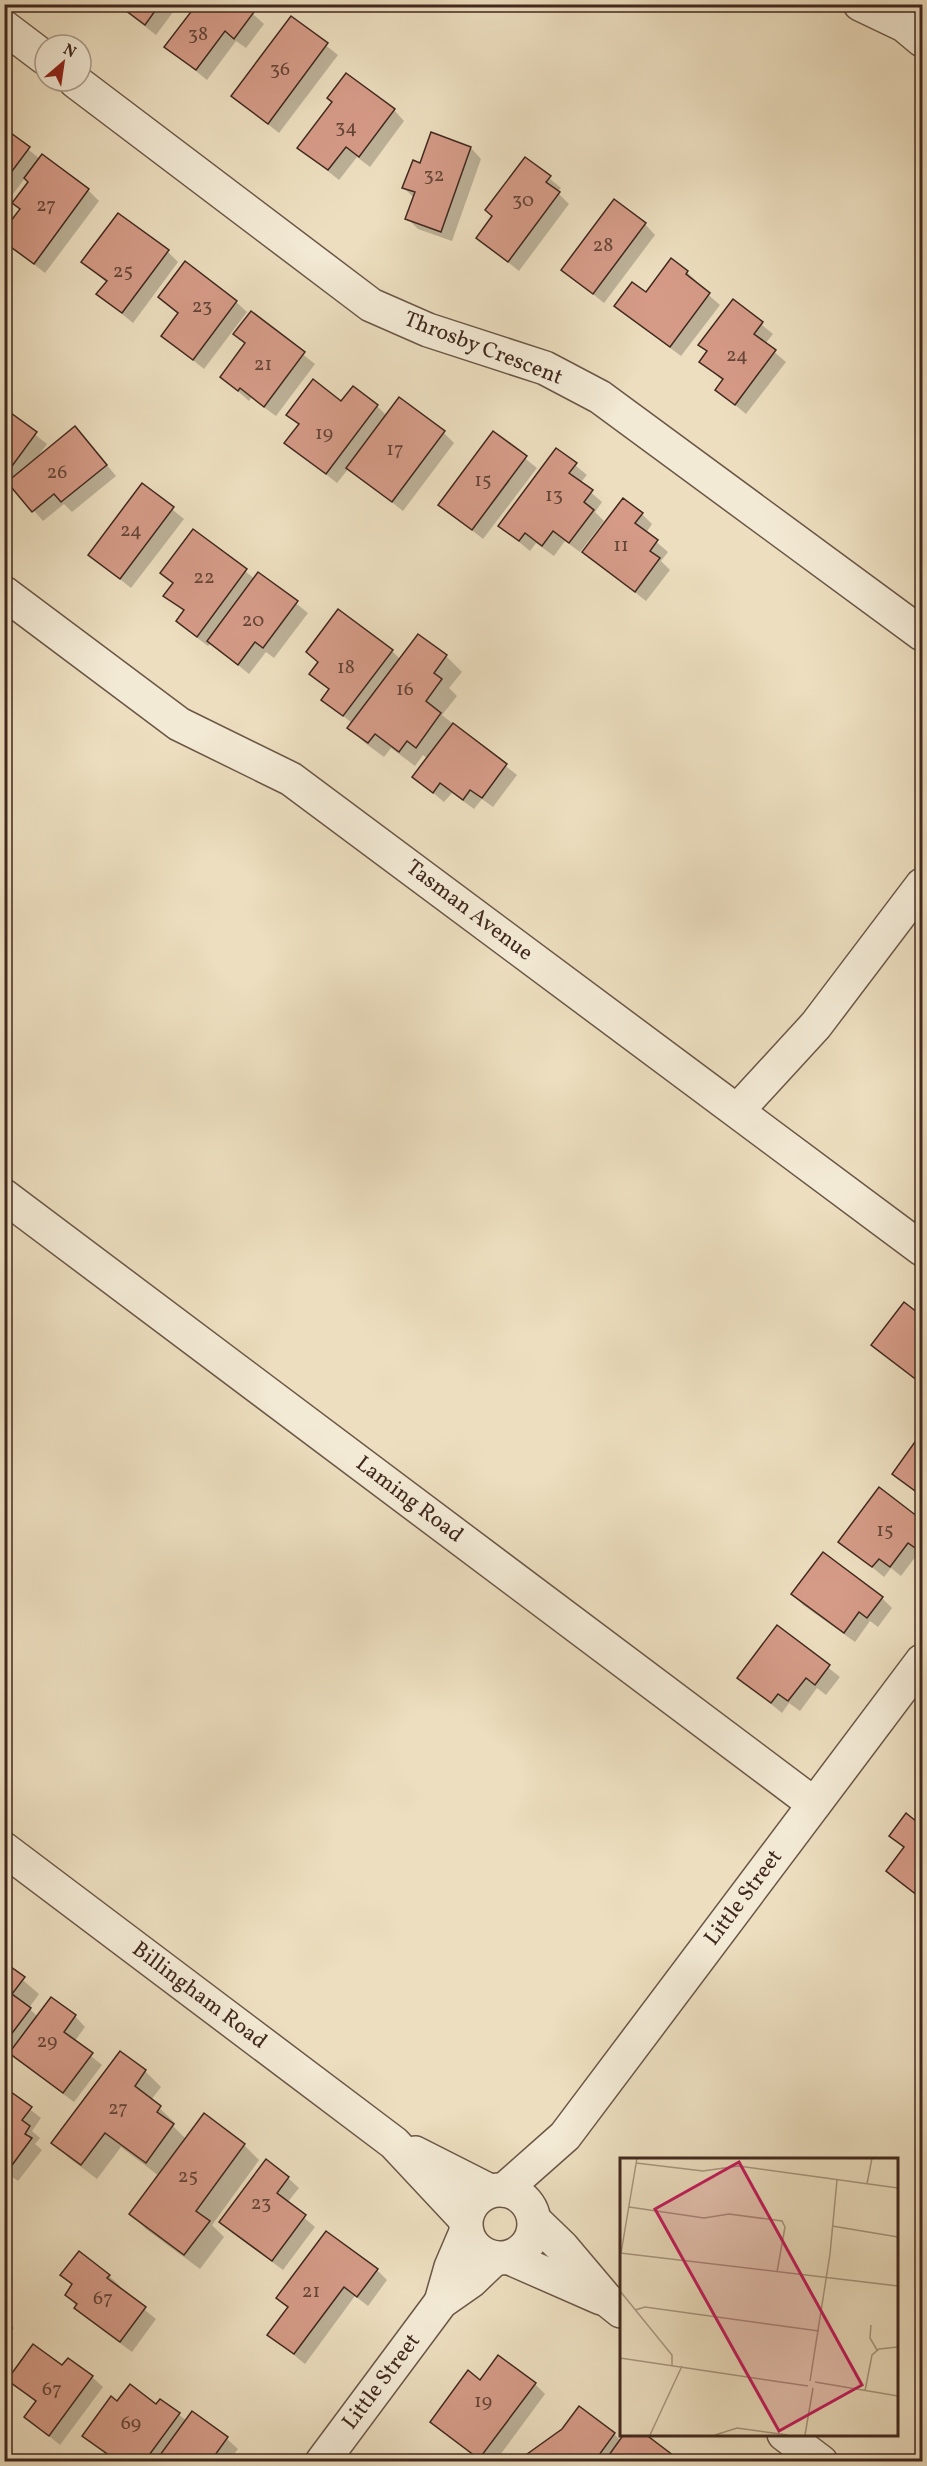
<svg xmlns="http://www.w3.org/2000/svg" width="927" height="2466" font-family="Vollkorn,serif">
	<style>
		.shadow { fill: #0003 }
		.building { fill: #d59b87; stroke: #40281e; stroke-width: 1.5 }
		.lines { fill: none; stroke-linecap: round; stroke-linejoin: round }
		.minor-casing { stroke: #6b5646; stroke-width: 36 }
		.minor { stroke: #f3ead5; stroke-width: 33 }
		.labels { text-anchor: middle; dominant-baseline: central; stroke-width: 4.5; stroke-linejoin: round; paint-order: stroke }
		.number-label { font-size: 20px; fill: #654538 }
		.street-label { font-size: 22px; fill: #40281e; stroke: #f3ead5 }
		.inset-road { fill: none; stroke: #a7957f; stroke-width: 1.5 }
		.view { fill: #c2185b; fill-opacity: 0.15; stroke: #c2185b; stroke-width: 3 }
		.inset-edge { fill: none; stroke: #40281e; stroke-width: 3 }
	</style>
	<rect width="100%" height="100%" fill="#ecdebf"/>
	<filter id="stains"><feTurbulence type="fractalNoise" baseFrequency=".00333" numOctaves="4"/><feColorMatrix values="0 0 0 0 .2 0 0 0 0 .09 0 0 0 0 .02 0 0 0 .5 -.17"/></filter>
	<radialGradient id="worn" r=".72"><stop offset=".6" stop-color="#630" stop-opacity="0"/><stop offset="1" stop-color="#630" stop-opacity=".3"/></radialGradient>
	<g class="shadow">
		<path d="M116 4H179L156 35Z"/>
		<path d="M189 4H242L264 24 246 48 236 41 207 80 166 47 194 9Z"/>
		<path d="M291 18 338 55 279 133 233 96Z"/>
		<path d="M334 103 394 110 404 121 370 167 357 157 339 180 299 148Z"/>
		<path d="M4 130 40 159 42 156 88 190 99 201 45 273 4 241 21 210 14 203 30 182 25 178 4 206Z"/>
		<path d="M471 148 481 159 452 241 418 229 407 218 414 198 404 188 421 165Z"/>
		<path d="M526 159 561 188 557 192 569 204 519 271 478 238 493 216Z"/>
		<path d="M645 224 655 235 604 303 563 270Z"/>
		<path d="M168 252 178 262 133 323 98 294 107 283 83 262Z"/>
		<path d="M671 261 687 272 698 283 696 284 720 305 681 356 627 316 616 306 646 294Z"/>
		<path d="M160 297 236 302 247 312 204 369 163 336 179 314Z"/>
		<path d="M733 301 773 334 765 344 786 362 746 414 717 390 723 381 701 361 708 352 700 345Z"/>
		<path d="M251 313 315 364 276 416 251 398 249 401 222 377 246 345 235 334Z"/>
		<path d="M377 406 387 416 444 433 454 443 403 511 349 468 337 483 286 443 299 426 288 414Z"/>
		<path d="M4 410 47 444 36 459 85 439 116 476 72 512 64 504 43 521 14 488 8 496 4 494Z"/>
		<path d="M494 433 537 468 483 539 440 505Z"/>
		<path d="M557 450 587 475 580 483 602 502 595 512 604 521 580 552 565 541 554 556 536 543 530 551 500 526Z"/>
		<path d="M142 485 184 519 131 588 90 555Z"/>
		<path d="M642 514 652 524 646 533 668 552 661 561 670 570 646 601 584 552Z"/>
		<path d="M194 531 255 579 259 574 308 613 274 658 266 652 249 674 211 643 208 646 188 631 178 621 185 612 165 595 173 584 162 573Z"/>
		<path d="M418 636 446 656 462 672 449 688 457 696 442 715 517 775 493 807 482 799 474 809 452 793 444 802 414 777 428 759 423 755 415 766 391 748 384 757 365 743 349 728 353 724 323 699 330 690 311 674 392 651 401 660Z"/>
		<path d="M904 1304 922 1318V1385L873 1345Z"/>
		<path d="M922 1435V1497L894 1473Z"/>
		<path d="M880 1489 922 1521V1555L919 1552 901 1576 891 1568 884 1577 840 1541Z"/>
		<path d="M793 1594 882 1598 892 1608 878 1627 870 1621 855 1642 803 1605Z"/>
		<path d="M777 1627 840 1677 826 1695 817 1688 800 1711 789 1703 782 1713 739 1678Z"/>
		<path d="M906 1815 922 1828V1900L888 1871 905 1849 891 1836Z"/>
		<path d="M4 1964 39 1994 29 2008 38 2017 75 2016 85 2027 74 2042 102 2065 74 2102 4 2050Z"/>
		<path d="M120 2053 145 2071 161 2087 151 2100 175 2123 173 2126 186 2139 244 2145 259 2160 212 2225 224 2237 200 2269 146 2229 131 2214 159 2176 121 2147 97 2179 69 2158 53 2143Z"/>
		<path d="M4 2089 41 2118 32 2131 40 2138 35 2144 42 2150 18 2181 4 2171Z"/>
		<path d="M288 2178 299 2188 287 2203 315 2227 283 2270 231 2232 221 2221Z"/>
		<path d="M79 2253 109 2276 120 2286 118 2288 156 2319 132 2352 86 2318 67 2294 73 2286 62 2275Z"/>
		<path d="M377 2270 387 2280 368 2306 355 2296 305 2364 269 2335 289 2309 278 2298Z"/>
		<path d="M4 2319 14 2328 4 2341Z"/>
		<path d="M63 2367 92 2377 103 2387 60 2445 26 2417 37 2403 9 2380Z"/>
		<path d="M480 2382 535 2384 545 2394 495 2462H482L432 2422Z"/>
		<path d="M161 2401 187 2421 192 2413 227 2439 238 2449 228 2462H107L110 2457 84 2436 118 2403 156 2406Z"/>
		<path d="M614 2434 621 2441 679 2462H518Z"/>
	</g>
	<g class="building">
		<path d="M117 4H160L145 25Z"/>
		<path d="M189 4H244L254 12 234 39 225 31 196 70 164 47 194 8Z"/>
		<path d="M291 16 328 43 268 124 231 96Z"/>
		<path d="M346 73 395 109 359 157 346 147 328 170 297 148 332 102 327 98Z"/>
		<path d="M4 128 30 147 4 182Z"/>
		<path d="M431 132 471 147 441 232 405 219 415 192 402 188 413 160 420 163Z"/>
		<path d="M42 154 89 189 34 264 4 242V230L20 209 12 203 28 182 24 178Z"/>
		<path d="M525 157 551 176 546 182 560 192 508 262 476 238 492 216 485 210Z"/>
		<path d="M614 199 646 223 593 294 561 270Z"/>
		<path d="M118 213 169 250 122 313 96 294 107 281 81 262Z"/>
		<path d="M671 258 688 271 686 274 710 293 670 347 614 306 632 282 646 292Z"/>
		<path d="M185 261 237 301 193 360 161 336 178 313 158 297Z"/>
		<path d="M733 299 763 322 754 334 776 350 735 405 715 390 723 379 699 362 707 351 698 345Z"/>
		<path d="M251 311 305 352 264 407 240 388 238 391 220 377 245 343 233 334Z"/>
		<path d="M313 379 341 401 353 386 378 405 326 474 284 443 299 424 286 415Z"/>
		<path d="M399 397 445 431 392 502 346 468Z"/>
		<path d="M4 408 37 432 4 477Z"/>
		<path d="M75 426 107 465 61 502 54 494 32 512 7 482Z"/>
		<path d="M493 431 527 456 472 530 438 505Z"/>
		<path d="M556 448 577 463 569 473 593 490 584 502 594 510 569 543 553 531 542 546 525 533 519 541 498 526Z"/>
		<path d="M142 483 174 507 120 579 88 555Z"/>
		<path d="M623 498 643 513 635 523 658 540 650 551 660 558 635 592 582 552Z"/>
		<path d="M193 529 247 569 197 637 176 621 184 610 163 596 173 583 160 573Z"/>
		<path d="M258 572 298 601 263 648 255 642 238 665 207 641Z"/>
		<path d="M338 609 393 650 343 716 321 700 329 689 309 674 318 662 306 652Z"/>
		<path d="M418 634 447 655 434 673 442 679 426 701 441 713 416 748 407 741 399 752 375 734 368 743 347 728Z"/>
		<path d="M453 723 507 764 482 798 470 790 463 800 440 783 433 793 412 777Z"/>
		<path d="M904 1302 922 1316V1384L871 1345Z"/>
		<path d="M922 1432V1496L892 1474Z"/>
		<path d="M879 1487 922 1520V1544L918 1550 908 1543 890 1567 879 1559 872 1567 838 1542Z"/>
		<path d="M823 1552 883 1597 867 1618 859 1612 844 1633 791 1594Z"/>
		<path d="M777 1625 830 1665 815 1685 806 1678 788 1701 778 1694 771 1703 737 1678Z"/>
		<path d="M906 1813 922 1826V1899L886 1871 904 1847 889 1836Z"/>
		<path d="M4 1962 25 1977 12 1994 31 2008 4 2044Z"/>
		<path d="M51 1997 76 2015 64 2032 93 2053 63 2093 9 2053Z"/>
		<path d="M120 2051 146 2070 135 2086 161 2106 157 2112 174 2124 146 2163 105 2133 81 2165 51 2143Z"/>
		<path d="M4 2087 32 2107 22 2120 30 2126 25 2134 32 2138 7 2172 4 2170Z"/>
		<path d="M204 2113 245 2144 196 2211 210 2221 184 2255 129 2214Z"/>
		<path d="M266 2159 289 2177 277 2193 306 2215 272 2261 219 2222Z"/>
		<path d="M326 2231 378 2269 357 2297 344 2287 294 2354 267 2335 288 2307 276 2298Z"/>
		<path d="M79 2251 110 2275 107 2278 146 2307 120 2342 74 2308 77 2304 65 2295 72 2284 60 2275Z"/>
		<path d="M33 2344 62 2365 68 2358 93 2376 49 2436 24 2417 36 2401 7 2380Z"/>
		<path d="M498 2355 536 2383 479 2459 430 2422 468 2370 480 2380Z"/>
		<path d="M130 2384 156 2404 160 2399 180 2413 144 2462H105L110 2456 82 2436 111 2396 117 2401Z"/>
		<path d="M579 2406 615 2433 594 2462H516L562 2429Z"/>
		<path d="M192 2411 228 2437 215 2455 224 2462H155Z"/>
		<path d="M624 2434H645L682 2462H604Z"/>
	</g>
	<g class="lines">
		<g class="minor-casing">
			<g id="minor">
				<path d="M860 4 904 25 922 40"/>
				<path d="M4 27 45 58"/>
				<path d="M75 81 371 305 428 330 545 368 600 397 922 634"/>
				<path d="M4 593 179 724 291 779 922 1249"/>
				<path d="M738 1110 816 1025 922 885"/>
				<path d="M4 1196 814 1804"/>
				<path d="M4 1849 394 2143 465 2219"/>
				<path d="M415 2153 490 2191"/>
				<circle cx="500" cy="2224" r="34"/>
				<path d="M504 2190 565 2136 922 1661"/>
				<path d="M534 2220 562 2247 606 2299 621 2311"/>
				<path d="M510 2258 601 2298"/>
				<path d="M441 2302 451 2267 466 2232"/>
				<path d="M784 2434 821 2462"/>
				<path d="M322 2462 441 2302 471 2281 495 2258"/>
			</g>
		</g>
		<use href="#minor" class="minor"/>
	</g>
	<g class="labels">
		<g class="number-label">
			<text x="198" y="35">38</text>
			<text x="280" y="70">36</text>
			<text x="346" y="128">34</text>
			<text x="434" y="176">32</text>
			<text x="523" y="201">30</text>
			<text x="46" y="206">27</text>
			<text x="603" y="246">28</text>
			<text x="123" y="272">25</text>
			<text x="202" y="307">23</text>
			<text x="737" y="356">24</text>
			<text x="263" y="365">21</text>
			<text x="324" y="434">19</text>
			<text x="395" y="450">17</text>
			<text x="57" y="473">26</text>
			<text x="483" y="481">15</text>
			<text x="554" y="496">13</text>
			<text x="131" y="531">24</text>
			<text x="621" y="546">11</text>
			<text x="204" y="578">22</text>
			<text x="253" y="621">20</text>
			<text x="346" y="668">18</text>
			<text x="405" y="690">16</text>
			<text x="885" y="1531">15</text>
			<text x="47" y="2042">29</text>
			<text x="118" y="2109">27</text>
			<text x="188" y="2177">25</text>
			<text x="261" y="2204">23</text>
			<text x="311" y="2292">21</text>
			<text x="103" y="2299">67</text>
			<text x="52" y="2390">67</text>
			<text x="483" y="2402">19</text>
			<text x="131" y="2424">69</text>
		</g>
		<g class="street-label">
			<text transform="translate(483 349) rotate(21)">Throsby Crescent</text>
			<text transform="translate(469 911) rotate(37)">Tasman Avenue</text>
			<text transform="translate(409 1500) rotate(37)">Laming Road</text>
			<text transform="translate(744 1898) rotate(-53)">Little Street</text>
			<text transform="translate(199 1996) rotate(37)">Billingham Road</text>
			<text transform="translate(382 2382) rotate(-53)">Little Street</text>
		</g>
	</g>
	<g transform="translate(620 2158)">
		<rect width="278" height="278" fill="#ecdebf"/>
		<path class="inset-road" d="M16 5 83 13 118 8 278 30M247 26 252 0M9 49 84 60 109 56 162 63 165 69 157 114M212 68 278 79M0 95 278 128M1 95 17 0M0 133 52 197V207M15 152 25 149 199 173M251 167 250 180 257 192M0 200 188 228M190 223 210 96 217 22M195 224 278 238M245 233 252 197 259 191 278 189M30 277 62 208M95 277 117 270 168 277M185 277 193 230"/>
		<path class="view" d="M119 4 242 227 159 273 35 51Z"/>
		<rect width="278" height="278" class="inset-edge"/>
	</g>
	<rect width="927" height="2466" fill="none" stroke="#ecdebf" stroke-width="24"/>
	<rect x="6" y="6" width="915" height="2454" fill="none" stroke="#40281e" stroke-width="3"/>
	<rect x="12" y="12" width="903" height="2442" fill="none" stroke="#40281e" stroke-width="1.5"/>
	<g transform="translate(63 63) rotate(29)"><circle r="28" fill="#f3ead5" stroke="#ab9c8c" stroke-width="1.5"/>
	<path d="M0-4.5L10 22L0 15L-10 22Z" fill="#8f2418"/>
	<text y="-9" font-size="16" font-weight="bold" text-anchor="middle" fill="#40281e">N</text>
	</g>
	<rect width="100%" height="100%" filter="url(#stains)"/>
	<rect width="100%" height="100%" fill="url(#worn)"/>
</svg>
